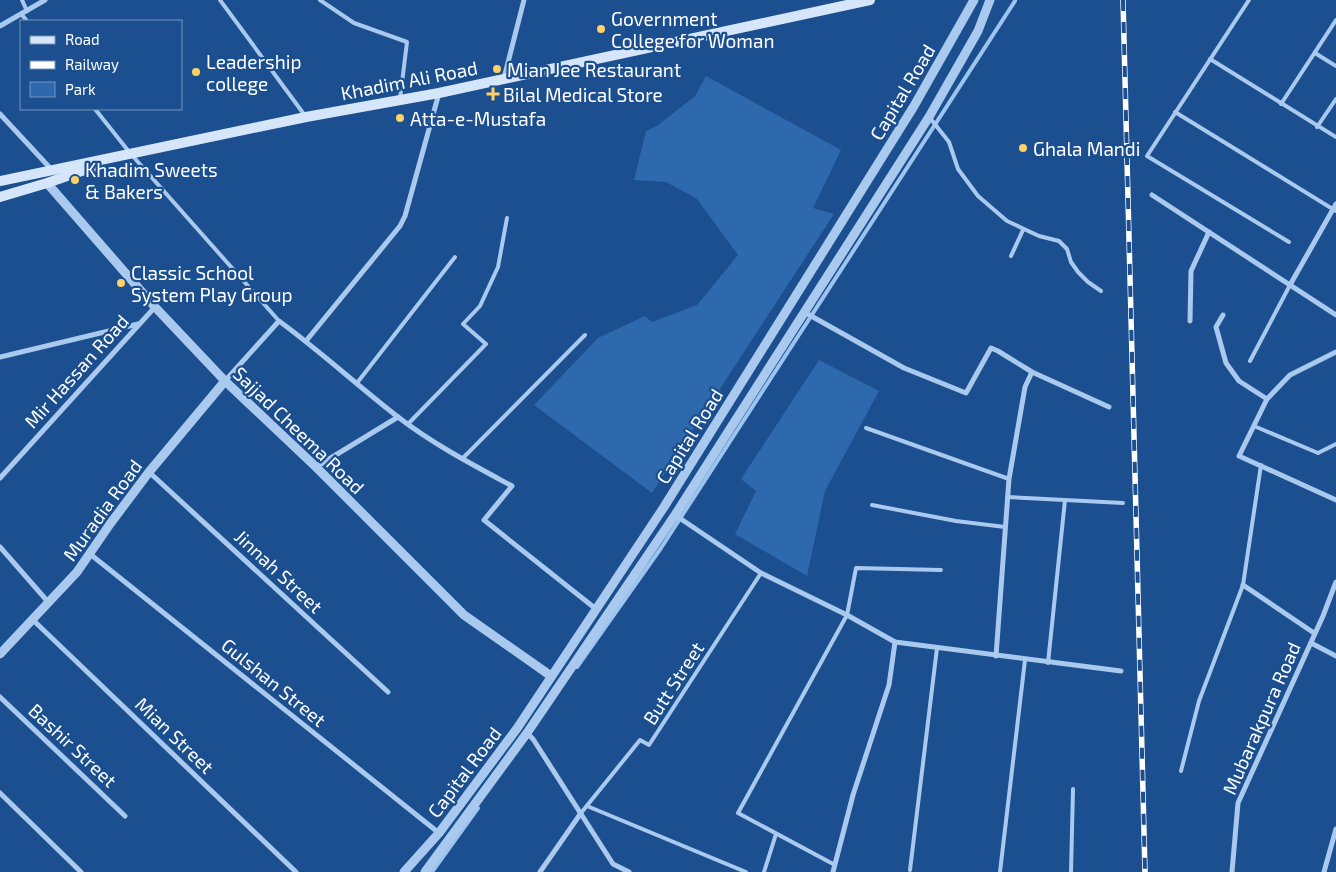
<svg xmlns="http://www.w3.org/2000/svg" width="1336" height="872" font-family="'Exo 2',sans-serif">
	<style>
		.green { fill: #2e69ad }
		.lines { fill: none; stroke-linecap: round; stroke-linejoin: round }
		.stream { stroke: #9cc4f0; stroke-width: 4 }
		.service { stroke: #a9c9ee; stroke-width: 4 }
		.minor { stroke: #a9c9ee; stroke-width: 5 }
		.tertiary { stroke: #a9c9ee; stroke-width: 9 }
		.secondary { stroke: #d6e6fa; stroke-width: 10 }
		.rail-casing { stroke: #fff; stroke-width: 5.5 }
		.rail { stroke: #1b4f8f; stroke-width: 4; stroke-dasharray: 11; stroke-linecap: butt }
		.poi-dot { fill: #ffd166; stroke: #1b4f8f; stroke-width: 2 }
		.labels { text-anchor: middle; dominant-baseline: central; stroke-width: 4.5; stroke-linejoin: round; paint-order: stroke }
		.poi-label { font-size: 19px; fill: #fff; stroke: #1b4f8f; text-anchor: start }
		.street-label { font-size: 19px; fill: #fff; stroke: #1b4f8f }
	</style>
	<rect width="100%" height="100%" fill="#1b4f8f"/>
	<g class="green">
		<path d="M706 76 841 150 813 208 834 214 652 493 534 405 598 338 645 316 652 322 697 305 738 255 697 199 666 182 634 180 646 131 657 126 695 96Z"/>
		<path d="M819 360 879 391 825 491 807 576 735 534 756 491 741 479Z"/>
	</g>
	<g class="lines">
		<g class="stream">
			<path d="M577 667 661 548 1015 1"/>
			<path d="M432 872 478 808"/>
		</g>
		<g class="service">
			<path d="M22 0 27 11"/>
			<path d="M220 0 306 117"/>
			<path d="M320 0 354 23 407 42 400 99"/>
			<path d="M1249 0 1147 156 1289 242"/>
			<path d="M22 15 27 21"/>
			<path d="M1315 53 1336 66"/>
			<path d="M1210 59 1336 137"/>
			<path d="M1281 104 1336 20"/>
			<path d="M95 109 130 153 279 321"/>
			<path d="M1175 112 1336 211"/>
			<path d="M930 118 949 142 958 169 978 196 1007 221 1039 236 1059 241 1067 249 1071 262 1078 272 1088 282 1101 291"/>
			<path d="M1317 127 1336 99"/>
			<path d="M1011 256 1023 230"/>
			<path d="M1250 361 1290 285"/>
			<path d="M357 383 455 257"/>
			<path d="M408 424 486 344 463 324 480 306 498 267 507 218"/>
			<path d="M1254 426 1318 453 1336 444"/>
			<path d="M866 428 1009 479"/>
			<path d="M462 459 585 335"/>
			<path d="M1007 497 1123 503"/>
			<path d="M872 505 956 521 1005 527"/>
			<path d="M1048 663 1065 500"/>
			<path d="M1181 771 1199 701 1243 585 1261 465"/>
			<path d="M587 806 746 872"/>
			<path d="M581 813 640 740 649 745 761 573"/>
			<path d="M835 865 738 813 847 615 856 568 941 570"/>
			<path d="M910 870 937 648"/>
			<path d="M764 872 776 834"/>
			<path d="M1000 872 1025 660"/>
			<path d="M1071 872 1073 789"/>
		</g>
		<g class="minor">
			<path d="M0 26 45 0"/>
			<path d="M504 78 524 0"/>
			<path d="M0 114 51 169"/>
			<path d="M1152 195 1336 315"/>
			<path d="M1290 285 1336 204"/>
			<path d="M804 312 904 368 966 393 991 348 998 351 1032 372 1109 407"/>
			<path d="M1223 315 1216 327 1226 363 1239 381 1267 399"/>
			<path d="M1190 321 1191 271 1209 232"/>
			<path d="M306 341 400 226 405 216 439 93"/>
			<path d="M1336 352 1290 375 1267 399 1239 456 1336 500"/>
			<path d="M0 357 138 324"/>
			<path d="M225 381 279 321C320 351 358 386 398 417 433 444 473 465 512 486L484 520 596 609"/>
			<path d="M316 467 398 417"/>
			<path d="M149 472 388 692"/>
			<path d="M0 478 155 307"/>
			<path d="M675 515 761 573 847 615 895 642 1121 671"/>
			<path d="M0 547 49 603"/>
			<path d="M90 554 439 833"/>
			<path d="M1243 585 1314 633"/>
			<path d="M33 620 296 872"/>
			<path d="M1311 643 1336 656"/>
			<path d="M996 656 1009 479 1025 387 1032 372"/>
			<path d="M0 697 125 816"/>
			<path d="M527 733 533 739 613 864 629 872"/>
			<path d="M0 793 81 872"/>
			<path d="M540 872 581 813"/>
			<path d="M833 872 853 795 889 685 895 642"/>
			<path d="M1232 872 1238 803 1323 616 1336 582"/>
			<path d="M1324 872 1336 829"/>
		</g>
		<g class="tertiary">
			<path d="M47 183 155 307 225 381 316 467 464 615 551 676"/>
			<path d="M0 654 77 572 110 524 149 472 225 381"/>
			<path d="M404 872 439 833 518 727 664 507 914 106 974 0"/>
			<path d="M425 872 527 733 675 515 929 117 978 31 990 0"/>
		</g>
		<g class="secondary">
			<path d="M0 181 306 117 439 93 870 0"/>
			<path d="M0 197 47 183 96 166"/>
		</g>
		<g class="rail-casing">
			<path id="rail" d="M1123 0 1145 872"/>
		</g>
		<use href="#rail" class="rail"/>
	</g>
	<g class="poi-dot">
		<circle cx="601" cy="29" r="5"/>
		<circle cx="497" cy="69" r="5"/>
		<circle cx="196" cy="72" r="5"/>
		<path d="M490.5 86.5h5v5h5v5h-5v5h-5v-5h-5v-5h5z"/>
		<circle cx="400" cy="118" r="5"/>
		<circle cx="1023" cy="148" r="5"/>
		<circle cx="75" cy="180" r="5"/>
		<circle cx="121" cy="283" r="5"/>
	</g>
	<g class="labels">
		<g class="poi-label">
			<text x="611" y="18">Government<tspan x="611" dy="22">College for Woman</tspan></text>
			<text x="206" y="61">Leadership<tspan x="206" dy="22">college</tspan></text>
			<text x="507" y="69">Mian Jee Restaurant</text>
			<text x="503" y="94">Bilal Medical Store</text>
			<text x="410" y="118">Atta-e-Mustafa</text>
			<text x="1033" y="148">Ghala Mandi</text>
			<text x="85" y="169">Khadim Sweets<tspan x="85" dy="22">&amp; Bakers</tspan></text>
			<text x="131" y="272">Classic School<tspan x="131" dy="22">System Play Group</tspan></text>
		</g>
		<g class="street-label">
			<text transform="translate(409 80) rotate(-11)">Khadim Ali Road</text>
			<text transform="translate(902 92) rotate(-59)">Capital Road</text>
			<text transform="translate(76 371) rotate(-48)">Mir Hassan Road</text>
			<text transform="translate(299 430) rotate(44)">Sajjad Cheema Road</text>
			<text transform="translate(689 436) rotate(-58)">Capital Road</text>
			<text transform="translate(102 510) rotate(-54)">Muradia Road</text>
			<text transform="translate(279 571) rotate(43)">Jinnah Street</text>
			<text transform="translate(274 682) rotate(39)">Gulshan Street</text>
			<text transform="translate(673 683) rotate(-57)">Butt Street</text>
			<text transform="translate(1261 718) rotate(-66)">Mubarakpura Road</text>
			<text transform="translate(175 735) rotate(44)">Mian Street</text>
			<text transform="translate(73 745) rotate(43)">Bashir Street</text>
			<text transform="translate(464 772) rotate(-53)">Capital Road</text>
		</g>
	</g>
	<rect x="20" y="20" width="162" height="90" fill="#1b4f8f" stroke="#7695bc"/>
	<rect x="30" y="36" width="25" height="8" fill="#d6e6fa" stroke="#7695bc"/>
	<text x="65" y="45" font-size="15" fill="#ffffff">Road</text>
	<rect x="30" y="61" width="25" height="8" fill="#ffffff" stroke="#7695bc"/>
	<text x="65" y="70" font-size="15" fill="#ffffff">Railway</text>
	<rect x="30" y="82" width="25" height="15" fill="#2e69ad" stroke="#7695bc"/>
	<text x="65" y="95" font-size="15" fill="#ffffff">Park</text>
</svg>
